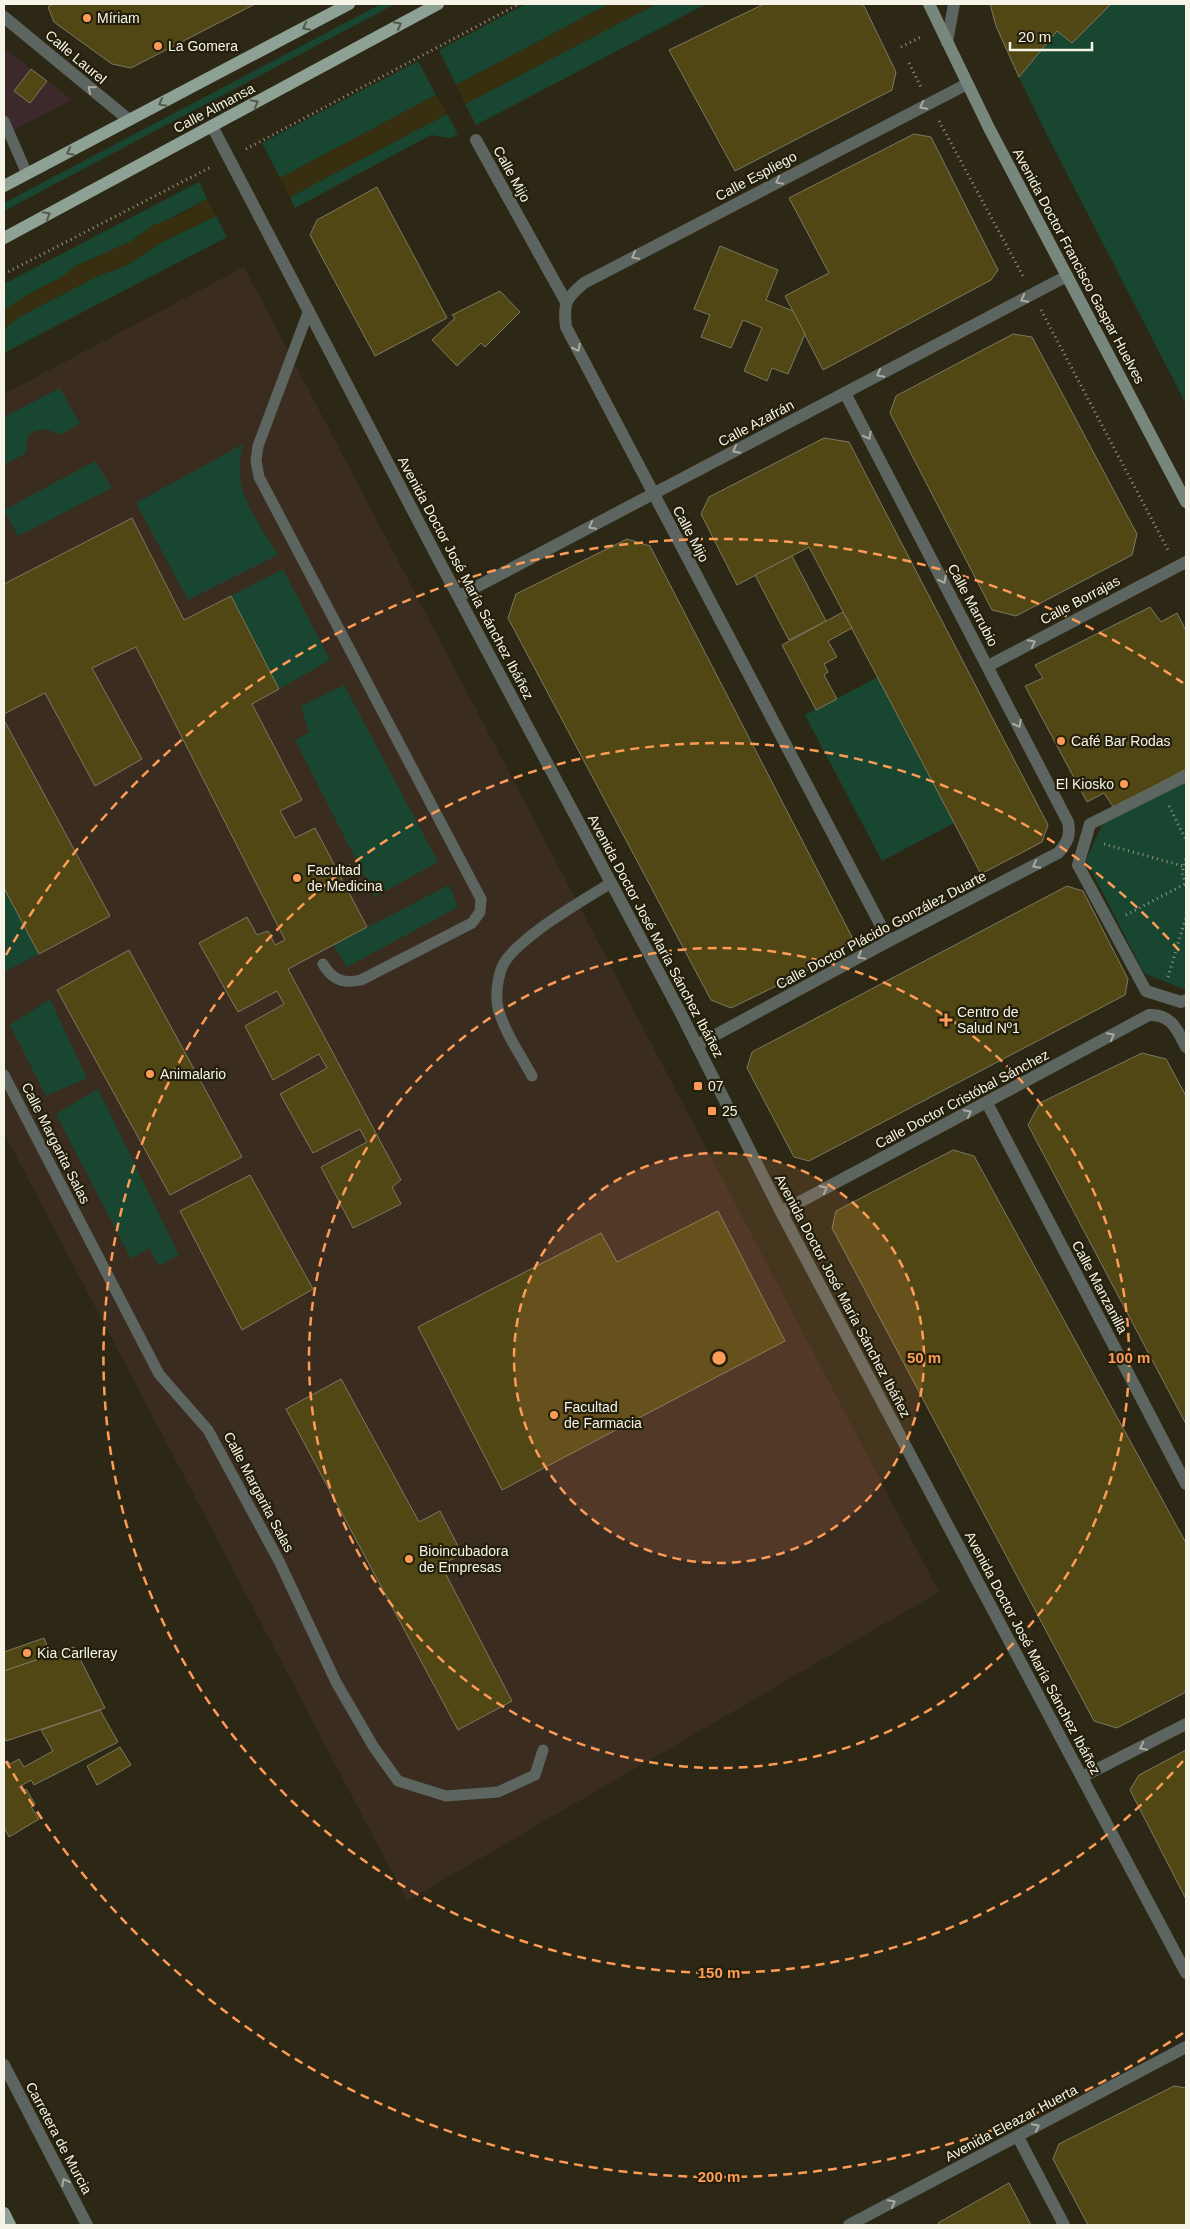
<svg xmlns="http://www.w3.org/2000/svg" width="1190" height="2229" font-family="Helvetica,sans-serif">
	<style>
		.education { fill: #3b2c20 }
		.medical { fill: #3d292c }
		.green { fill: #194630 }
		.sand { fill: #372f0f }
		.building { fill: #514715; stroke: #7d7862 }
		.lines { fill: none; stroke-linecap: round; stroke-linejoin: round }
		.path { stroke: #999686; stroke-width: 3; stroke-dasharray: 1 4; stroke-linecap: butt }
		.lane { stroke: #5c655f; stroke-width: 11 }
		.street { stroke: #5c655f; stroke-width: 12 }
		.secondary { stroke: #78877e; stroke-width: 12 }
		.primary { stroke: #8ea195; stroke-width: 12 }
		.oneway { stroke: #535a49 }
		.oneway2 { stroke: #a9aca3 }
		.ring { fill: none; stroke: #fe9c57; stroke-width: 2.5; stroke-dasharray: 9 6 }
		.poi-dot { fill: #fe9c57; stroke: #231f0b; stroke-width: 2 }
		.labels { text-anchor: middle; dominant-baseline: central; stroke-width: 4.5; stroke-linejoin: round; paint-order: stroke }
		.poi-label { font-size: 14px; fill: #f6f4e7; stroke: #231f0b; text-anchor: start }
		.street-label { font-size: 14px; fill: #f6f4e7; stroke: #231f0b }
		.centre { fill: #fe9c57; stroke: #231f0b; stroke-width: 2.5 }
		.ring-label { font-size: 15px; text-anchor: middle; font-weight: bold; fill: #fe9c57; stroke: #231f0b; stroke-width: 4.5; stroke-linejoin: round; paint-order: stroke }
	</style>
	<rect width="100%" height="100%" fill="#2c2815"/>
	<path class="education" d="M244 267 939 1592 407 1901 4 1133V394Z"/>
	<path class="medical" d="M4 48 72 100 4 135Z"/>
	<g class="green">
		<path d="M381 4H395L4 211V203Z"/>
		<path d="M526 4H609L456 85 439 50Z"/>
		<path d="M656 4H706L476 125 465 104Z"/>
		<path d="M1111 4H1186V404L1045 131 1019 77 1057 31 1072 43Z"/>
		<path d="M418 61 436 95 280 178 262 143Z"/>
		<path d="M447 114 458 134 451 138 431 135 295 208 290 197Z"/>
		<path d="M199 182 207 199 139 235 132 241 78 265 60 278 27 295 4 310V284Z"/>
		<path d="M216 216 227 237 4 353V329L19 317 98 276 127 265 162 242Z"/>
		<path d="M60 388 80 424 60 435C47 428 39 427 28 436L26 453 4 465V417Z"/>
		<path d="M243 444C231 490 255 517 278 555L188 600 136 503Z"/>
		<path d="M95 461 112 488 18 536 4 510Z"/>
		<path d="M283 569 330 660 279 689 231 596Z"/>
		<path d="M878 677 954 823 882 861 805 715Z"/>
		<path d="M344 685 438 862 375 897 295 740 309 733 301 706Z"/>
		<path d="M1186 780V990L1144 973 1086 860 1103 823Z"/>
		<path d="M449 885 458 907 347 967 333 945Z"/>
		<path d="M4 888 39 954 4 972Z"/>
		<path d="M50 999 87 1078 46 1096 10 1025Z"/>
		<path d="M98 1089 179 1255 159 1266 149 1248 131 1259 56 1114Z"/>
	</g>
	<g class="sand">
		<path d="M609 4H656L465 104 456 85Z"/>
		<path d="M436 95 447 114 290 197 280 178Z"/>
		<path d="M207 199 216 216 162 242 127 265 98 276 19 317 4 329V310L27 295 60 278 78 265 132 241 153 225 176 217Z"/>
	</g>
	<g class="building">
		<path d="M53 4H255L131 68 112 64 54 22 48 7Z"/>
		<path d="M764 4H863L896 72 892 90 735 171 669 50Z"/>
		<path d="M990 4H1111L1072 43 1057 31 1019 77 996 26Z"/>
		<path d="M31 69 47 81 30 103 14 91Z"/>
		<path d="M914 134 931 137 998 270 991 280 823 370 785 296 829 273 789 198Z"/>
		<path d="M377 187 447 318 375 356 310 235 317 220Z"/>
		<path d="M720 246 778 270 766 300 793 311 805 334 788 374 772 368 767 381 744 371 762 328 743 320 731 348 701 337 710 315 694 309Z"/>
		<path d="M500 291 520 312 485 347 481 343 457 366 432 340 455 318 452 315Z"/>
		<path d="M1013 334 1032 337 1137 534 1132 555 1016 616 992 610 890 413 896 396Z"/>
		<path d="M824 438 849 442 1048 825 1042 842 981 874 809 547 737 585 701 514 709 497Z"/>
		<path d="M132 518 184 620 231 596 279 689 252 704 302 800 280 811 295 838 315 828 367 927 288 969 401 1180 392 1187 401 1204 353 1228 321 1167 367 1142 360 1129 313 1153 280 1094 327 1068 319 1054 273 1080 245 1026 284 1004 277 991 238 1012 199 943 247 917 257 935 268 931 275 945 285 940 136 647 92 668 142 759 95 786 45 693 4 714V584Z"/>
		<path d="M627 539 650 546 852 937 840 955 731 1008 711 1000 508 618 516 594Z"/>
		<path d="M792 556 826 621 789 640 755 575Z"/>
		<path d="M1150 607 1161 622 1177 613 1186 631V769L1114 808 1104 793 1087 802 1025 686 1043 678 1035 665Z"/>
		<path d="M843 612 852 628 828 641 837 657 824 664 828 672 824 675 837 699 816 710 782 645Z"/>
		<path d="M4 720 110 916 39 954 4 888Z"/>
		<path d="M1067 886 1083 891 1128 979 1125 995 809 1161 794 1157 747 1068 752 1052Z"/>
		<path d="M129 950 242 1157 170 1195 57 990Z"/>
		<path d="M1142 1053 1166 1059 1186 1096V1424L1028 1125 1040 1103Z"/>
		<path d="M953 1150 974 1156 1186 1543V1692L1117 1728 1094 1721 832 1228 836 1211Z"/>
		<path d="M250 1175 313 1289 242 1330 180 1211Z"/>
		<path d="M718 1211 785 1341 502 1490 418 1327 601 1233 617 1262Z"/>
		<path d="M341 1379 419 1522 440 1511 462 1554 441 1565 512 1701 458 1730 286 1409Z"/>
		<path d="M44 1638 51 1655 4 1671V1652Z"/>
		<path d="M74 1647 105 1708 6 1741 4 1736V1671Z"/>
		<path d="M100 1710 118 1742 34 1785 31 1780 19 1787 22 1791 26 1789 35 1804 31 1807 39 1819 9 1837 4 1827V1763L8 1761 10 1764 19 1759 24 1767 53 1751 41 1730Z"/>
		<path d="M120 1747 131 1765 97 1785 87 1766Z"/>
		<path d="M1186 1750V1899L1130 1790 1139 1775Z"/>
		<path d="M1174 2086 1186 2088V2225H1088L1053 2159 1059 2144Z"/>
		<path d="M1009 2183 1031 2225H939L938 2223Z"/>
	</g>
	<g class="lines">
		<g class="path">
			<path d="M901 47 923 36"/>
			<path d="M909 63 921 87"/>
			<path d="M939 121 1023 276"/>
			<path d="M246 149 519 4"/>
			<path d="M4 274 211 167"/>
			<path d="M1041 310 1168 550"/>
			<path d="M1169 806 1186 840"/>
			<path d="M1104 844 1183 866"/>
			<path d="M1186 884 1182 873 1186 858"/>
			<path d="M1126 915 1185 884"/>
			<path d="M1168 977 1186 917"/>
		</g>
		<g class="lane">
			<path d="M4 121 27 174"/>
			<path d="M309 310 258 446 256 461 259 477 481 899 480 912 472 923 361 980C344 984 332 980 323 964"/>
			<path d="M4 1075 159 1374 208 1430 279 1561 336 1682 373 1746 398 1781 446 1796 498 1792 535 1775 543 1750"/>
			<path d="M532 1076C520 1054 504 1031 498 1008 495 995 498 974 504 963 521 936 583 900 611 883"/>
		</g>
		<g class="street">
			<path d="M4 17 129 120"/>
			<path d="M947 42 954 4"/>
			<path d="M212 126 437 557 679 1010 781 1212 1186 1973"/>
			<path d="M476 140 566 302"/>
			<path d="M459 596 1067 276"/>
			<path d="M988 666 1186 562"/>
			<path d="M1186 776 1090 824 1078 865 1146 991 1181 1002 1186 1000"/>
			<path d="M889 941 566 327C563 303 566 298 584 283L967 84"/>
			<path d="M697 1045 889 941 1058 853C1067 843 1071 836 1068 822L845 393"/>
			<path d="M987 1103 1186 1484"/>
			<path d="M781 1212 1149 1015C1171 1014 1177 1029 1186 1047"/>
			<path d="M1082 1777 1186 1724"/>
			<path d="M4 2065 87 2225"/>
			<path d="M1018 2137 1064 2225"/>
			<path d="M849 2225 1186 2047"/>
		</g>
		<path class="secondary" d="M929 4 989 128 1186 502"/>
		<g class="primary">
			<path d="M4 186 349 4"/>
			<path d="M4 238 438 4"/>
			<path d="M4 2213 10 2225"/>
		</g>
	</g>
	<defs><path id="oneway-chevron" d="M-2-3.5L2.5 0L-2 3.5" fill="none" stroke-width="1.6" stroke-linecap="round" stroke-linejoin="round" transform="scale(1.25)"/></defs>
	<g class="oneway">
		<use href="#oneway-chevron" transform="translate(398 25) rotate(-28)"/>
		<use href="#oneway-chevron" transform="translate(306 27) rotate(152)"/>
		<use href="#oneway-chevron" transform="translate(162 103) rotate(152)"/>
		<use href="#oneway-chevron" transform="translate(255 103) rotate(-28)"/>
		<use href="#oneway-chevron" transform="translate(70 152) rotate(153)"/>
		<use href="#oneway-chevron" transform="translate(47 215) rotate(-28)"/>
	</g>
	<g class="oneway2">
		<use href="#oneway-chevron" transform="translate(91 89) rotate(-140)"/>
		<use href="#oneway-chevron" transform="translate(923 106) rotate(153)"/>
		<use href="#oneway-chevron" transform="translate(779 181) rotate(152)"/>
		<use href="#oneway-chevron" transform="translate(635 256) rotate(152)"/>
		<use href="#oneway-chevron" transform="translate(1024 299) rotate(153)"/>
		<use href="#oneway-chevron" transform="translate(577 348) rotate(63)"/>
		<use href="#oneway-chevron" transform="translate(880 374) rotate(152)"/>
		<use href="#oneway-chevron" transform="translate(868 436) rotate(62)"/>
		<use href="#oneway-chevron" transform="translate(736 450) rotate(152)"/>
		<use href="#oneway-chevron" transform="translate(592 526) rotate(152)"/>
		<use href="#oneway-chevron" transform="translate(943 580) rotate(62)"/>
		<use href="#oneway-chevron" transform="translate(1032 643) rotate(-28)"/>
		<use href="#oneway-chevron" transform="translate(1018 724) rotate(63)"/>
		<use href="#oneway-chevron" transform="translate(1036 865) rotate(153)"/>
		<use href="#oneway-chevron" transform="translate(861 956) rotate(151)"/>
		<use href="#oneway-chevron" transform="translate(1111 1036) rotate(-28)"/>
		<use href="#oneway-chevron" transform="translate(968 1113) rotate(-28)"/>
		<use href="#oneway-chevron" transform="translate(824 1189) rotate(-28)"/>
		<use href="#oneway-chevron" transform="translate(1143 1747) rotate(153)"/>
		<use href="#oneway-chevron" transform="translate(1036 2127) rotate(-28)"/>
		<use href="#oneway-chevron" transform="translate(65 2182) rotate(-118)"/>
		<use href="#oneway-chevron" transform="translate(892 2203) rotate(-28)"/>
	</g>
	<circle cx="719" cy="1358" r="205" fill="#fe9c57" fill-opacity=".12"/>
	<g class="ring">
		<circle cx="719" cy="1358" r="205"/>
		<circle cx="719" cy="1358" r="410"/>
		<path d="M1183 1761A615 615 0 1 1 1183 955"/>
		<path d="M1183 2033A819 819 0 0 1 6 1761M6 955A819 819 0 0 1 1183 683"/>
	</g>
	<g class="poi-dot">
		<circle cx="87" cy="18" r="5"/>
		<circle cx="158" cy="46" r="5"/>
		<circle cx="1061" cy="741" r="5"/>
		<circle cx="1124" cy="784" r="5"/>
		<circle cx="297" cy="878" r="5"/>
		<path d="M943.5 1012.5h5v5h5v5h-5v5h-5v-5h-5v-5h5z"/>
		<circle cx="150" cy="1074" r="5"/>
		<rect x="693" y="1081" width="10" height="10" rx="2.5"/>
		<rect x="707" y="1106" width="10" height="10" rx="2.5"/>
		<circle cx="554" cy="1415" r="5"/>
		<circle cx="409" cy="1559" r="5"/>
		<circle cx="27" cy="1653" r="5"/>
	</g>
	<g class="labels">
		<g class="poi-label">
			<text x="97" y="18">Míriam</text>
			<text x="168" y="46">La Gomera</text>
			<text x="1071" y="741">Café Bar Rodas</text>
			<text x="1114" y="784" text-anchor="end">El Kiosko</text>
			<text x="307" y="870">Facultad<tspan x="307" dy="16">de Medicina</tspan></text>
			<text x="957" y="1012">Centro de<tspan x="957" dy="16">Salud Nº1</tspan></text>
			<text x="160" y="1074">Animalario</text>
			<text x="708" y="1086">07</text>
			<text x="722" y="1111">25</text>
			<text x="564" y="1407">Facultad<tspan x="564" dy="16">de Farmacia</tspan></text>
			<text x="419" y="1551">Bioincubadora<tspan x="419" dy="16">de Empresas</tspan></text>
			<text x="37" y="1653">Kia Carlleray</text>
		</g>
		<g class="street-label">
			<text transform="translate(76 57) rotate(40)">Calle Laurel</text>
			<text transform="translate(214 108) rotate(-28)">Calle Almansa</text>
			<text transform="translate(512 174) rotate(61)">Calle Mijo</text>
			<text transform="translate(756 176) rotate(-28)">Calle Espliego</text>
			<text transform="translate(1079 266) rotate(62)">Avenida Doctor Francisco Gaspar Huelves</text>
			<text transform="translate(756 423) rotate(-28)">Calle Azafrán</text>
			<text transform="translate(691 534) rotate(62)">Calle Mijo</text>
			<text transform="translate(466 578) rotate(62)">Avenida Doctor José María Sánchez Ibáñez</text>
			<text transform="translate(1080 600) rotate(-28)">Calle Borrajas</text>
			<text transform="translate(973 605) rotate(62)">Calle Marrubio</text>
			<text transform="translate(881 930) rotate(-28)">Calle Doctor Plácido González Duarte</text>
			<text transform="translate(656 936) rotate(62)">Avenida Doctor José María Sánchez Ibáñez</text>
			<text transform="translate(962 1099) rotate(-28)">Calle Doctor Cristóbal Sánchez</text>
			<text transform="translate(56 1143) rotate(63)">Calle Margarita Salas</text>
			<text transform="translate(1100 1287) rotate(62)">Calle Manzanilla</text>
			<text transform="translate(843 1296) rotate(62)">Avenida Doctor José María Sánchez Ibáñez</text>
			<text transform="translate(259 1492) rotate(62)">Calle Margarita Salas</text>
			<text transform="translate(1033 1653) rotate(62)">Avenida Doctor José María Sánchez Ibáñez</text>
			<text transform="translate(1011 2123) rotate(-28)">Avenida Eleazar Huerta</text>
			<text transform="translate(59 2138) rotate(62)">Carretera de Murcia</text>
		</g>
	</g>
	<circle cx="719" cy="1358" r="8" class="centre"/>
	<g class="ring-label">
		<text x="924" y="1363">50 m</text>
		<text x="1129" y="1363">100 m</text>
		<text x="719" y="1978">150 m</text>
		<text x="719" y="2182">200 m</text>
	</g>
	<rect width="1190" height="2229" fill="none" stroke="#f6f4e7" stroke-width="10"/>
	<path d="M1010 42v8h82v-8" fill="none" stroke="#f6f4e7" stroke-width="2.5"/>
	<text x="1018" y="42" font-size="15" fill="#f6f4e7" stroke="#231f0b" stroke-width="4" paint-order="stroke">20 m</text>
</svg>
